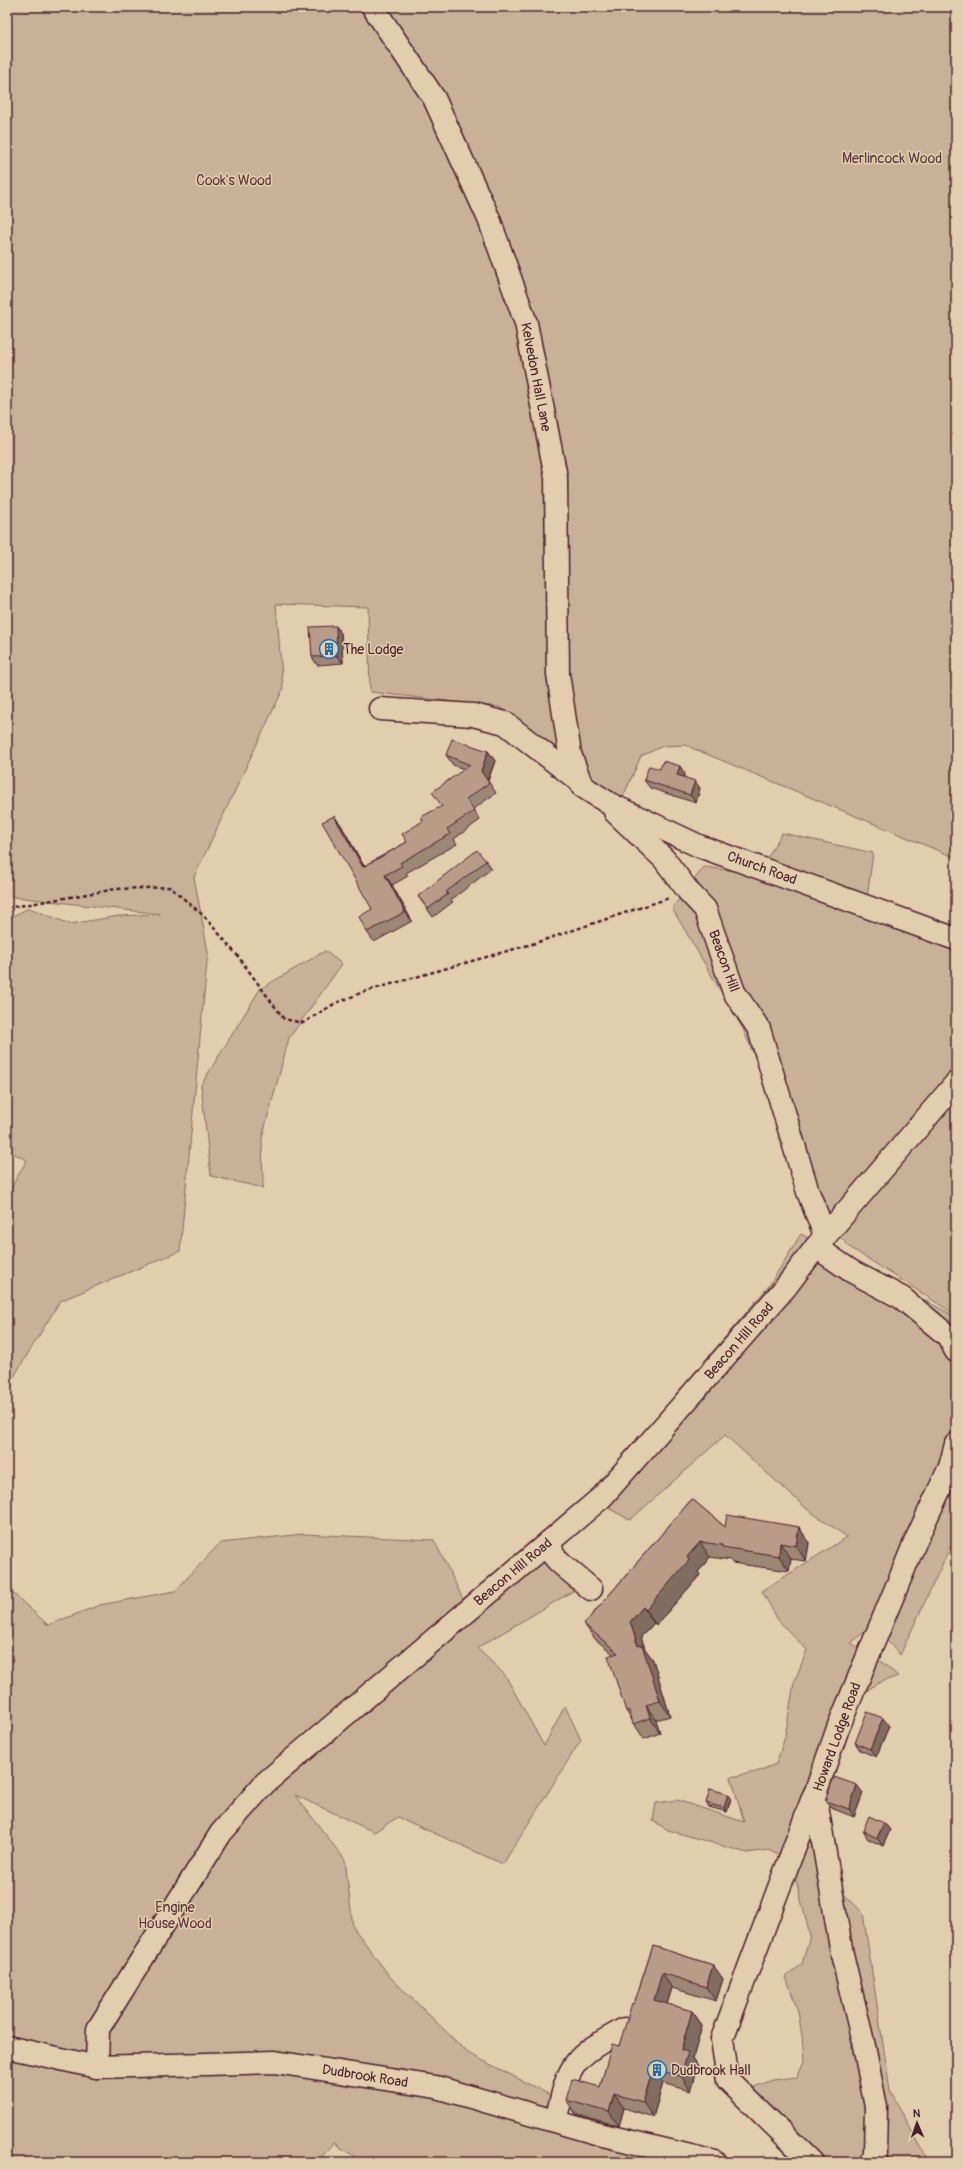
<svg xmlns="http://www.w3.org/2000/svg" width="963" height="2169" font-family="Pangolin,sans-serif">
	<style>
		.green { fill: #c9b197; stroke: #8a6861 }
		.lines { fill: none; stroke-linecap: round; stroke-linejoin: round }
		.minor-casing { stroke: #4a1f2b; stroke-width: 25 }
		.path { stroke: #4a1f2b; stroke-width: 2.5; stroke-dasharray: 4 3; stroke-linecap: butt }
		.minor { stroke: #e2cdac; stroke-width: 22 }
		.wall { fill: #9e8675; stroke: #4a1f2b }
		.shaded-wall { fill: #816d5f; stroke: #4a1f2b }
		.building { fill: #b89c88; stroke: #4a1f2b }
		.labels { text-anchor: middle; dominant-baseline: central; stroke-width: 3; stroke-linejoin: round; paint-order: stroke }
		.park-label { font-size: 14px; fill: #5d353b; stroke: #e2cdac }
		.street-label { font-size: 14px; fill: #4a1f2b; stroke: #e2cdac }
		.poi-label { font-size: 14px; fill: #4a1f2b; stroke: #e2cdac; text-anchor: start }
	</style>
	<rect width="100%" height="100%" fill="#e2cdac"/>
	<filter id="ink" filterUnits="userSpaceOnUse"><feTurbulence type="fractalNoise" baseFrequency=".025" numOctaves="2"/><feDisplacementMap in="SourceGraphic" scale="8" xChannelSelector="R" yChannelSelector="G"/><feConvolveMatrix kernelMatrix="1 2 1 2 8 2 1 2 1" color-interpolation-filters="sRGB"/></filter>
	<g filter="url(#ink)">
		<g class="green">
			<path d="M7 7H956V858L685 745 663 746 641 756 619 806 499 707 370 692 368 607 276 604 283 689 194 877 208 952 180 1251 60 1301 7 1388V1195L27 1160 7 1150V919L29 908 70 924 119 916 160 914 7 896Z"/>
			<path d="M782 833 873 853 867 898 956 928V1315L851 1248 825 1222 743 1029 672 908 704 867 758 874Z"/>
			<path d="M325 951 342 964 289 1038 262 1138 263 1188 211 1176 201 1085 260 989Z"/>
			<path d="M801 1234 956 1317V1535L900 1655 873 1625 851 1643 884 1664 898 1676 876 1684 855 1700 816 1777 842 1892 863 1913 890 2090 929 2162H827L802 2138 764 2108 754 2087 773 2080 797 2077 804 2061 802 2036 798 2011 786 1977 802 1964 810 1936 796 1880 780 1856 768 1850 747 1853 668 1830 653 1821 656 1803 677 1800 744 1822 731 1777 756 1772 776 1764 785 1737 794 1683 807 1650 778 1620 762 1591 847 1537 807 1509 725 1435 630 1520 601 1504 548 1555 573 1591 477 1648 505 1675 544 1746 565 1706 581 1740 503 1864 398 1817 374 1832 295 1795 345 1860 353 1927 390 1977 468 2053 556 2098 527 2119 675 2162H363L334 2143 317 2162H7V1588L48 1625 100 1605 175 1591 220 1543 303 1534 434 1540 463 1599 600 1483 769 1286Z"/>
		</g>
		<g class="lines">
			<g class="minor-casing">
				<g id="minor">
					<path d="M373 7 434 98 489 219 526 323 556 477 558 674 570 754 582 786 610 804 699 846 956 939"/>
					<path d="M380 709 473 715 505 723 578 780"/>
					<path d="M615 812 664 859 689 892 705 909 734 992 759 1029 808 1192 825 1235"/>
					<path d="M816 1247 851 1271 902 1298 948 1336 956 1351"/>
					<path d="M550 1541 553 1555 559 1562 591 1589"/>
					<path d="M7 2047 97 2067 275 2062 436 2087 599 2134 715 2162"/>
					<path d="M97 2067 98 2029 221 1833 265 1783 602 1497 785 1288 816 1247 956 1083"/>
					<path d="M556 2121C561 2103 564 2078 576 2063 587 2048 608 2039 624 2029"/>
					<path d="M812 2162 728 2080 722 2039 814 1795"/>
					<path d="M872 2162 875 2153 876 2107 864 2046 842 1954 815 1794 838 1728 916 1540 950 1467 956 1444"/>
				</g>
			</g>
			<path class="path" d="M7 908 116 889 170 887 204 916 237 955 284 1019 303 1023 334 1004 363 992 532 944 669 898"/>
			<use href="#minor" class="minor"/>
		</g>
		<g class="wall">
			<path d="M341 633 343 663 317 665 312 657Z"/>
			<path d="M488 751 495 761 488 781 496 793 473 809 480 820 454 839 457 844 406 873 408 876 392 885 412 921 374 942 367 932 372 909 334 816 341 825 364 866 407 842 423 821 442 806 464 769 453 765 446 755Z"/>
			<path d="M660 769 685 774 684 777 700 788 696 803 650 788 644 780Z"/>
			<path d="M486 861 491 869 451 900 453 902 433 917 418 896Z"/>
			<path d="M956 904V918L953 913Z"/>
			<path d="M692 1499 725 1527H799L809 1543 806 1561 791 1559 789 1571 732 1563 731 1560 710 1557 698 1572 700 1575 656 1625 654 1623 641 1637 645 1649 653 1660 670 1716 656 1720 660 1733 644 1739 626 1711 613 1654 595 1639 584 1624Z"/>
			<path d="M889 1726 876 1757 860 1750 855 1743Z"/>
			<path d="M863 1793 854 1817 831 1808 825 1801Z"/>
			<path d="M728 1794 731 1798 727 1812 709 1807 706 1803Z"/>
			<path d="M884 1823 890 1830 883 1846 868 1839 863 1831Z"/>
			<path d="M653 1946 713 1965 723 1979 716 2001 672 1988 667 2004 692 2011 702 2025 693 2058 698 2066 691 2091 663 2083 653 2117 624 2108 619 2126 576 2114 566 2100 600 2087 619 2046 634 2004Z"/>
		</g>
		<g class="shaded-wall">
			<path d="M336 626 341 633 343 663 337 656Z"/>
			<path d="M488 751 495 761 487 781 481 771Z"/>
			<path d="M680 766 685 774 682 782 677 775Z"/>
			<path d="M695 781 700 788 696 803 690 795Z"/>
			<path d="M334 816 341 825 370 877 363 867Z"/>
			<path d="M385 875 392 885 412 921 405 912Z"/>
			<path d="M799 1527 809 1543 806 1561 796 1546Z"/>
			<path d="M700 1542 710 1557 698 1572 700 1575 656 1625 646 1610 687 1557Z"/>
			<path d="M780 1543 791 1559 789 1571 779 1556Z"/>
			<path d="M643 1607 654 1623 641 1637 645 1649 653 1660 670 1716 660 1701 638 1646 630 1622Z"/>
			<path d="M646 1705 656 1720 660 1733 650 1718Z"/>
			<path d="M883 1718 889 1726 876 1757 870 1749Z"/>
			<path d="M857 1785 863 1793 854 1817 849 1809Z"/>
			<path d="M728 1794 731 1798 727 1812 724 1808Z"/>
			<path d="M884 1823 890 1830 883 1846 877 1838Z"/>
			<path d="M713 1965 723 1979 716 2001 706 1987Z"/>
			<path d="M662 1973 672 1988 664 2014 654 2000Z"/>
			<path d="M692 2011 702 2025 693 2058 698 2066 691 2091 681 2076V2050Z"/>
			<path d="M653 2069 663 2083 653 2117 643 2102Z"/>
			<path d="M614 2094 624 2108 619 2126 609 2112Z"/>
		</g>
		<g class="building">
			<path d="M336 626 337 656 312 657 310 627Z"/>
			<path d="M452 739 488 751 481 771 489 783 466 799 474 811 447 829 450 834 400 863 402 866 385 875 405 912 367 932 359 917 372 909 322 822 334 816 363 867 407 842 402 834 423 821 421 817 442 806 432 792 470 765 446 755Z"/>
			<path d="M663 761 680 766 677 775 695 781 690 795 644 780 649 766 660 769Z"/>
			<path d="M477 850 486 861 446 892 448 894 428 909 418 896Z"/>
			<path d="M956 904V914L953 913Z"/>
			<path d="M692 1499 725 1527 727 1515 799 1527 796 1546 780 1543 779 1556 722 1547V1545L700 1542 687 1557 689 1560 646 1610 643 1607 630 1622 638 1646 642 1645 660 1701 646 1705 650 1718 633 1724 629 1710 626 1711 608 1656 618 1653 584 1624Z"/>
			<path d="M867 1712 883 1718 870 1749 855 1743Z"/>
			<path d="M834 1777 857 1785 849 1809 825 1801Z"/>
			<path d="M710 1789 728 1794 724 1808 706 1803Z"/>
			<path d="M869 1816 884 1823 877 1838 863 1831Z"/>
			<path d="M653 1946 713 1965 706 1987 662 1973 654 2000 692 2011 681 2050 688 2052 681 2076 653 2069 643 2102 614 2094 609 2112 566 2100 572 2079 600 2087 612 2044 619 2046 632 2003 634 2004Z"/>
		</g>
	</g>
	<defs>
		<g id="building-ring" transform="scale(1)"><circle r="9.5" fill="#e2cdac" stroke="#1f6fb2" stroke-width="1.5"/><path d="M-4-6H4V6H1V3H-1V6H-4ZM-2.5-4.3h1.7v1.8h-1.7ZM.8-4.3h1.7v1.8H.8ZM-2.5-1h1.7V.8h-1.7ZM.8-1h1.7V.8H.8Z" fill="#1f6fb2"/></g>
	</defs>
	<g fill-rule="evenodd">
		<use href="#building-ring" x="329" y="649"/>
		<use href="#building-ring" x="657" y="2070"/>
	</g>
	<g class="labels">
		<g class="park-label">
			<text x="892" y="158">Merlincock Wood</text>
			<text x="234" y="180">Cook's Wood</text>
			<text x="175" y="1907">Engine<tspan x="175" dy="16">House Wood</tspan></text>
		</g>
		<g class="street-label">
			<text transform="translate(536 377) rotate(79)">Kelvedon Hall Lane</text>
			<text transform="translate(762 868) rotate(20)">Church Road</text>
			<text transform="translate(724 961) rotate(70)">Beacon Hill</text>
			<text transform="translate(739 1341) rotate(-49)">Beacon Hill Road</text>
			<text transform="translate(513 1572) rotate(-40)">Beacon Hill Road</text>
			<text transform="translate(837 1737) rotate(-70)">Howard Lodge Road</text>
			<text transform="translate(365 2076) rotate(9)">Dudbrook Road</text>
		</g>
		<g class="poi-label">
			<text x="343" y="649">The Lodge</text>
			<text x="671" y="2070">Dudbrook Hall</text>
		</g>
	</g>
	<rect width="963" height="2169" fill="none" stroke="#e2cdac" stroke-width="24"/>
	<rect x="12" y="12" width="939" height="2145" fill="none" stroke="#4a1f2b" stroke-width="1.5" filter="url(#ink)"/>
	<g transform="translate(917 2123) rotate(358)" stroke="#e2cdac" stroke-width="3" paint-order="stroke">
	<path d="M0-3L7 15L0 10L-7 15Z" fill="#4a1f2b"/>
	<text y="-6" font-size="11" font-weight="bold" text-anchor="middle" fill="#4a1f2b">N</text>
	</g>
</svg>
